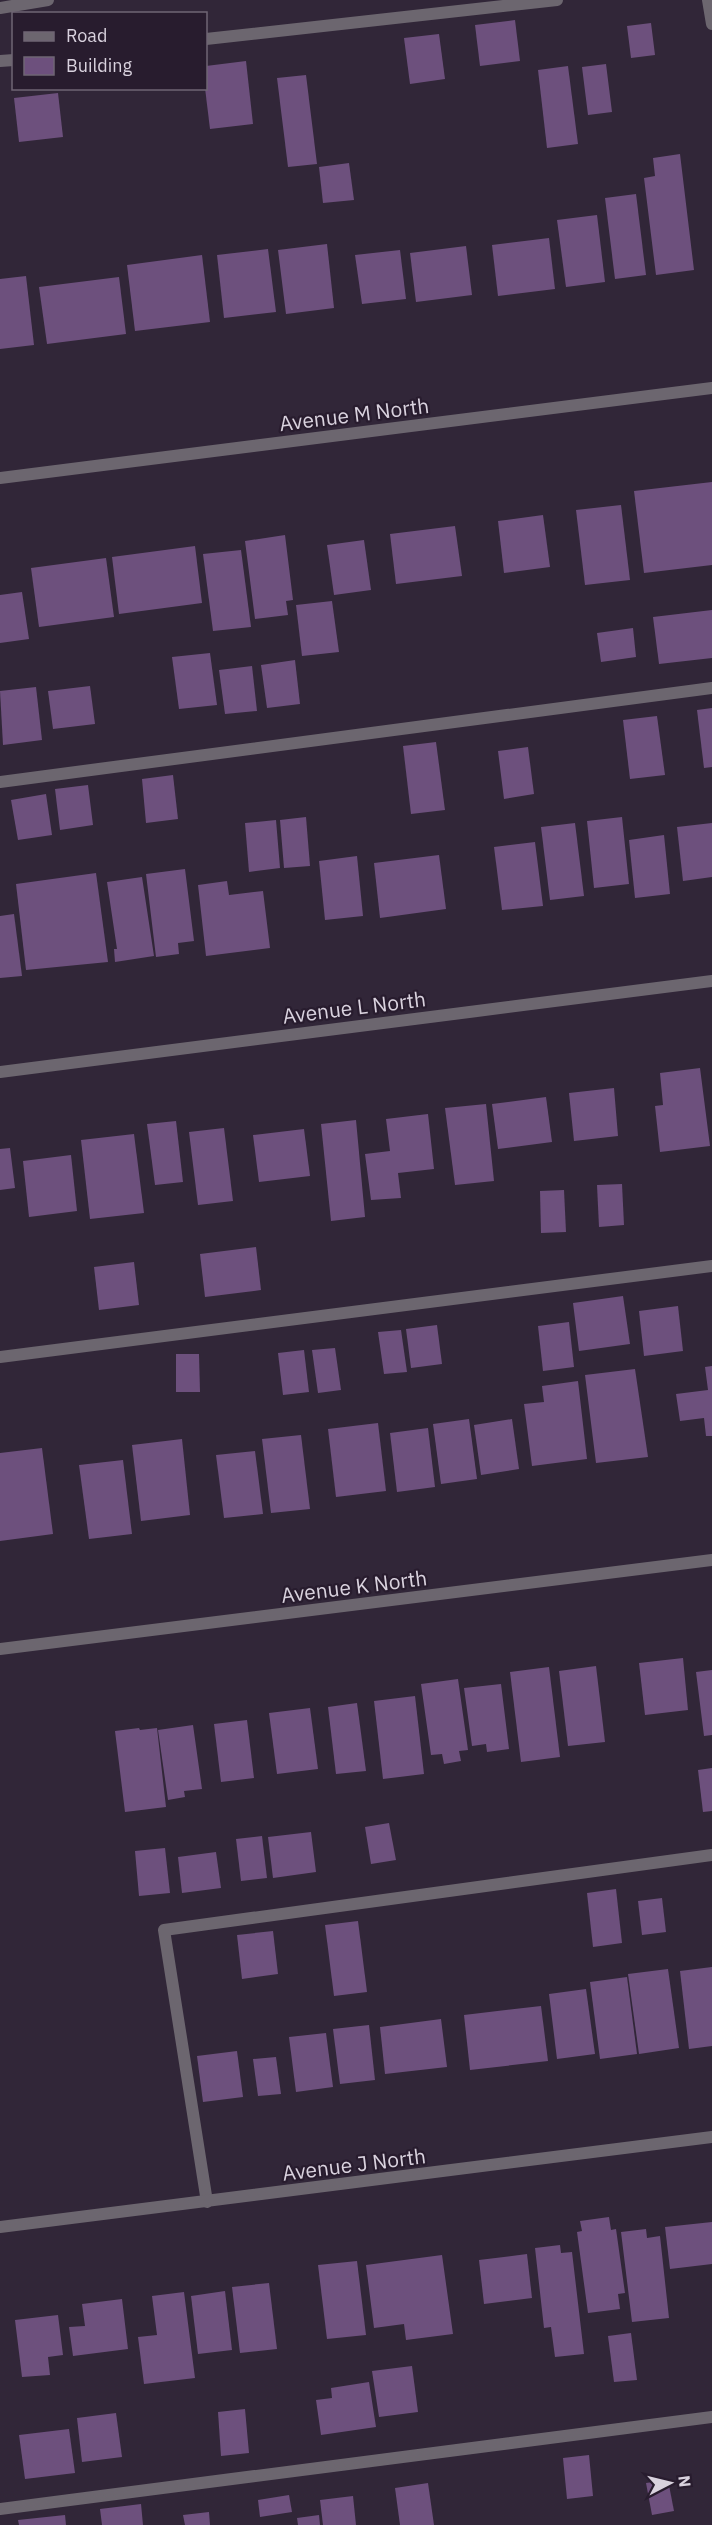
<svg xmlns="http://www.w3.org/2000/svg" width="712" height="2525" font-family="'IBM Plex Sans',sans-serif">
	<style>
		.building { fill: #6d507d }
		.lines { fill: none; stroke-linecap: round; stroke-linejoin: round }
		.service { stroke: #6c666f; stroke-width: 12 }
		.minor { stroke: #6c666f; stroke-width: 12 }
		.labels { text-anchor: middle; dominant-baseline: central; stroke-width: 4.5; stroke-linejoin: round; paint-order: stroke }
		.street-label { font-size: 21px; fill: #d9d2de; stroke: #281c2e }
	</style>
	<rect width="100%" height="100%" fill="#312638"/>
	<g class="building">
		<path d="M515 20 520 61 480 66 475 25Z"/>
		<path d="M651 23 655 55 631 58 627 26Z"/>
		<path d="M439 34 445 79 410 84 404 38Z"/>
		<path d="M246 61 253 124 210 129 205 88 206 66Z"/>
		<path d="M606 64 612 112 588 115 582 67Z"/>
		<path d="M568 66 578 144 547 148 538 70Z"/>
		<path d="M306 75 317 164 288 167 277 78Z"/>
		<path d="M58 93 63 137 19 142 14 98Z"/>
		<path d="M680 154 694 270 656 275 644 178 655 176 653 158Z"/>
		<path d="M349 163 354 200 323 203 319 167Z"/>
		<path d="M636 194 646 275 615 279 605 198Z"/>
		<path d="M597 215 605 282 566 287 557 220Z"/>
		<path d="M549 238 555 289 498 296 492 245Z"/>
		<path d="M327 244 334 308 286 314 278 250Z"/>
		<path d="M466 246 472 295 416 302 410 253Z"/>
		<path d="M268 249 276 312 224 318 217 255Z"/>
		<path d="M400 250 406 299 362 304 355 255Z"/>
		<path d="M202 255 210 322 135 331 127 265Z"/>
		<path d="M26 276 34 345 0 349V279Z"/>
		<path d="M119 277 126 334 47 344 39 287Z"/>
		<path d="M712 482V565L644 573 634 491Z"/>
		<path d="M621 505 630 580 585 585 576 510Z"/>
		<path d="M543 515 550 567 504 573 498 521Z"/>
		<path d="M455 526 462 576 396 584 390 534Z"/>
		<path d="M285 535 293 600 286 601 288 615 255 619 245 541Z"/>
		<path d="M364 540 371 590 334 595 327 545Z"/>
		<path d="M195 546 202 603 119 614 112 557Z"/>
		<path d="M241 550 251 627 213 631 203 554Z"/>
		<path d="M106 558 114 617 39 627 31 568Z"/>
		<path d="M22 592 29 639 0 643V595Z"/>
		<path d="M332 601 339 652 302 656 296 605Z"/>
		<path d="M712 610V658L659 664 653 617Z"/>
		<path d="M633 628 636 657 601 662 597 633Z"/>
		<path d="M210 653 217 705 179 709 172 657Z"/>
		<path d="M295 660 300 704 267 708 261 665Z"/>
		<path d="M252 666 257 711 225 714 219 670Z"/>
		<path d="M90 686 95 724 53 729 48 691Z"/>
		<path d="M36 687 42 740 3 745 0 691Z"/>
		<path d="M712 708V767L704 768 697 710Z"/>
		<path d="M657 716 665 775 630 779 623 720Z"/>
		<path d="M436 742 445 810 411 814 403 746Z"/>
		<path d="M528 747 534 794 504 799 498 751Z"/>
		<path d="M173 775 178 819 146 823 142 779Z"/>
		<path d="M88 785 93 825 60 830 55 789Z"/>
		<path d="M46 794 52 835 18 840 11 800Z"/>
		<path d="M306 817 310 866 284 868 280 820Z"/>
		<path d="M622 817 629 884 594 888 587 821Z"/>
		<path d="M276 820 280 868 249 872 245 823Z"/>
		<path d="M575 823 584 896 550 900 541 827Z"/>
		<path d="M712 823V877L683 881 677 827Z"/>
		<path d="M664 835 670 894 635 898 629 840Z"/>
		<path d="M535 842 543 906 502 910 494 847Z"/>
		<path d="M439 855 446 909 380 918 374 863Z"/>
		<path d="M357 856 363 916 325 920 319 861Z"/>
		<path d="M185 869 194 941 178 943 179 954 156 957 146 874Z"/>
		<path d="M96 873 108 962 26 970 16 884Z"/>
		<path d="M142 877 154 956 115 962 114 949H117L107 882Z"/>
		<path d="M227 881 229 895 263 891 270 948 206 956 198 885Z"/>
		<path d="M14 914 22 976 0 978V916Z"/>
		<path d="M700 1068 710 1146 660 1152 655 1106 663 1105 660 1073Z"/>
		<path d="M614 1088 618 1136 574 1141 569 1093Z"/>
		<path d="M546 1097 552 1142 498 1149 492 1104Z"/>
		<path d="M486 1104 494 1181 455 1185 445 1108Z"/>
		<path d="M428 1114 434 1169 398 1173 401 1198 371 1200 365 1154 390 1151 386 1119Z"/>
		<path d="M356 1120 365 1217 331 1221 321 1124Z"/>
		<path d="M176 1121 183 1182 155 1185 147 1124Z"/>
		<path d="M224 1128 233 1201 198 1205 189 1132Z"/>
		<path d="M304 1129 310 1176 259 1182 253 1135Z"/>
		<path d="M134 1134 144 1213 90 1219 81 1140Z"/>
		<path d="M10 1148 15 1188 0 1190V1149Z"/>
		<path d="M71 1155 77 1211 29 1217 23 1161Z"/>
		<path d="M622 1184 624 1225 599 1227 597 1185Z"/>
		<path d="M564 1190 566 1232 541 1233 540 1191Z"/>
		<path d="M256 1247 261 1290 205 1297 200 1254Z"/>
		<path d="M134 1262 139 1305 99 1310 94 1267Z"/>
		<path d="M623 1296 630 1344 579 1351 573 1303Z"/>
		<path d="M678 1306 683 1351 644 1356 639 1311Z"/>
		<path d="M569 1322 574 1367 543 1371 538 1326Z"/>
		<path d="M437 1325 442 1364 411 1368 406 1329Z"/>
		<path d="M401 1330 407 1372 384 1374 378 1332Z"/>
		<path d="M335 1348 341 1390 318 1393 312 1350Z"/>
		<path d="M304 1350 309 1392 283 1395 278 1353Z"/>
		<path d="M176 1354H199L200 1392H176Z"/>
		<path d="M712 1366V1436H706L704 1418 680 1421 676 1394 708 1390 705 1367Z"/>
		<path d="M635 1369 648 1457 596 1463 585 1375Z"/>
		<path d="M578 1381 587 1459 532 1466 524 1404 544 1402 542 1386Z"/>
		<path d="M469 1419 477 1479 441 1484 433 1424Z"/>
		<path d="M512 1419 519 1469 481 1475 474 1425Z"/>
		<path d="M378 1423 386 1491 336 1497 328 1429Z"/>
		<path d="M428 1428 435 1487 397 1492 390 1433Z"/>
		<path d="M301 1435 310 1509 271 1513 262 1439Z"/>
		<path d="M182 1439 190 1515 141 1521 132 1445Z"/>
		<path d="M42 1448 53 1534 0 1541V1453Z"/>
		<path d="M255 1451 263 1514 224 1518 216 1455Z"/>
		<path d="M123 1460 132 1534 89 1539 79 1465Z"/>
		<path d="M683 1658 688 1710 645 1715 639 1663Z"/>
		<path d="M596 1666 605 1742 568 1746 559 1671Z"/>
		<path d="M549 1667 560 1757 521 1762 510 1672Z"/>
		<path d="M712 1670V1735L704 1736 696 1672Z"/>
		<path d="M458 1679 468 1750 459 1751 461 1761 444 1764 442 1754 431 1755 421 1684Z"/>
		<path d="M501 1684 509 1749 487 1752 486 1744 472 1746 464 1688Z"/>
		<path d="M415 1696 424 1774 383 1779 374 1701Z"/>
		<path d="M357 1703 366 1771 336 1774 328 1707Z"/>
		<path d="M310 1708 318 1769 277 1774 269 1713Z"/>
		<path d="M247 1720 254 1778 221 1782 214 1724Z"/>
		<path d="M193 1725 202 1789 184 1791 185 1797 168 1800 158 1730Z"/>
		<path d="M139 1728 140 1730 157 1728 166 1807 125 1812 115 1731Z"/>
		<path d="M712 1768V1811L703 1812 698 1770Z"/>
		<path d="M389 1823 396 1860 371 1864 365 1827Z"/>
		<path d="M311 1832 316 1872 273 1878 268 1837Z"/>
		<path d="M262 1836 267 1878 241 1881 236 1839Z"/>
		<path d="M165 1848 170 1893 139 1896 135 1851Z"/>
		<path d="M216 1852 221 1888 182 1893 178 1857Z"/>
		<path d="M616 1889 622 1943 593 1947 587 1893Z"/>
		<path d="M662 1898 666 1932 642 1935 638 1901Z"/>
		<path d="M358 1921 367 1992 334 1996 325 1925Z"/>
		<path d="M273 1931 278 1974 242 1979 237 1935Z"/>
		<path d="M712 1967V2046L689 2049 680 1971Z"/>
		<path d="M668 1969 679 2048 639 2054 628 1974Z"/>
		<path d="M627 1977 637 2054 600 2059 590 1982Z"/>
		<path d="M586 1989 595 2054 557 2059 549 1994Z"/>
		<path d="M541 2006 548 2061 470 2070 464 2015Z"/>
		<path d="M441 2019 447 2067 385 2074 380 2027Z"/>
		<path d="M369 2025 375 2080 340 2084 333 2029Z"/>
		<path d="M326 2033 333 2087 296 2092 289 2037Z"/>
		<path d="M237 2051 243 2097 203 2102 197 2056Z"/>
		<path d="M276 2057 281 2094 258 2096 253 2059Z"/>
		<path d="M609 2217 611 2230 616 2229 625 2293 618 2294 620 2309 588 2313 577 2232 582 2231 580 2221Z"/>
		<path d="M712 2222V2264L670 2269 665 2227Z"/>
		<path d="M646 2229 647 2238 660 2236 669 2318 632 2322 621 2232Z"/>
		<path d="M560 2245 561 2253 572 2252 584 2354 555 2357 551 2327 544 2328 535 2248Z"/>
		<path d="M527 2254 532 2298 484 2304 479 2260Z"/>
		<path d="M442 2255 453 2334 406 2340 404 2324 374 2328 366 2265Z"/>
		<path d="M357 2261 366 2335 327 2339 318 2265Z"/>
		<path d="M269 2283 277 2349 240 2353 232 2287Z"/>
		<path d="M225 2291 232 2350 198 2354 191 2296Z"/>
		<path d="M184 2292 195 2378 144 2384 138 2337 157 2335 152 2296Z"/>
		<path d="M122 2299 128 2349 73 2356 69 2327 85 2326 82 2304Z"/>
		<path d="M58 2315 63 2355 48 2357 50 2375 22 2377 15 2320Z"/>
		<path d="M631 2333 637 2380 614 2382 608 2336Z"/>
		<path d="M412 2366 418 2412 379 2417 372 2371Z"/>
		<path d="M369 2382 376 2427 321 2435 316 2400 332 2398 331 2388Z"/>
		<path d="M245 2409 249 2453 221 2456 218 2412Z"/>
		<path d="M116 2413 122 2457 82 2462 77 2418Z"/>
		<path d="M69 2429 75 2473 25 2479 19 2435Z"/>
		<path d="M589 2455 593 2496 567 2499 563 2458Z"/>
		<path d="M668 2480 674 2511 652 2515 646 2483Z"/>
		<path d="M428 2483 434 2525H400L395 2488Z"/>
		<path d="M289 2495 292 2512 260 2517 258 2500Z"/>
		<path d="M353 2496 356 2525H323L320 2500Z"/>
		<path d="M141 2504 143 2525H102L100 2509Z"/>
		<path d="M209 2512 210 2525H185L183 2515Z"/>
		<path d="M65 2515 66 2525H19L18 2520Z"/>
		<path d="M319 2515 320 2525H298L297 2518Z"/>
	</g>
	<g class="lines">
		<g class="service">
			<path d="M0 8 48 0"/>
			<path d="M206 39 557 0"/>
			<path d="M0 61 14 60"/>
			<path d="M0 782 712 688"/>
			<path d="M0 1357 712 1266"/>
			<path d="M207 2202 164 1930 712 1855"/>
			<path d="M0 2509 712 2417"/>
		</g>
		<g class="minor">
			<path d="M708 0 712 24"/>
			<path d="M0 478 712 388"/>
			<path d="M0 1072 712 981"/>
			<path d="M0 1649 712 1560"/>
			<path d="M0 2227 712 2137"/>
		</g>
	</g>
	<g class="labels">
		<g class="street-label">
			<text transform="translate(354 414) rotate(-7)">Avenue M North</text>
			<text transform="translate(354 1007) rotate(-7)">Avenue L North</text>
			<text transform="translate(354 1586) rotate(-7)">Avenue K North</text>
			<text transform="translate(354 2164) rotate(-7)">Avenue J North</text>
		</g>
	</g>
	<rect x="12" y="12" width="195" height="78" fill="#281c2e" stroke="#6f6574" stroke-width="1.5"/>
	<rect x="24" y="32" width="30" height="9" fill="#6c666f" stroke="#6f6574" stroke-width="1.5"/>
	<text x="66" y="42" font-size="18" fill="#d9d2de">Road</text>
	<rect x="24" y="57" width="30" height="18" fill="#6d507d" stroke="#6f6574" stroke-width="1.5"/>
	<text x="66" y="72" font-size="18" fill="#d9d2de">Building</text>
	<g transform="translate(670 2483) rotate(83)" stroke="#281c2e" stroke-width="4.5" paint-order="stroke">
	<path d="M0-4.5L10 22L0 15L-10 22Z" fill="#d9d2de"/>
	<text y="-9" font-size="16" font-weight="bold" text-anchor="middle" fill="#d9d2de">N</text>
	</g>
</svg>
